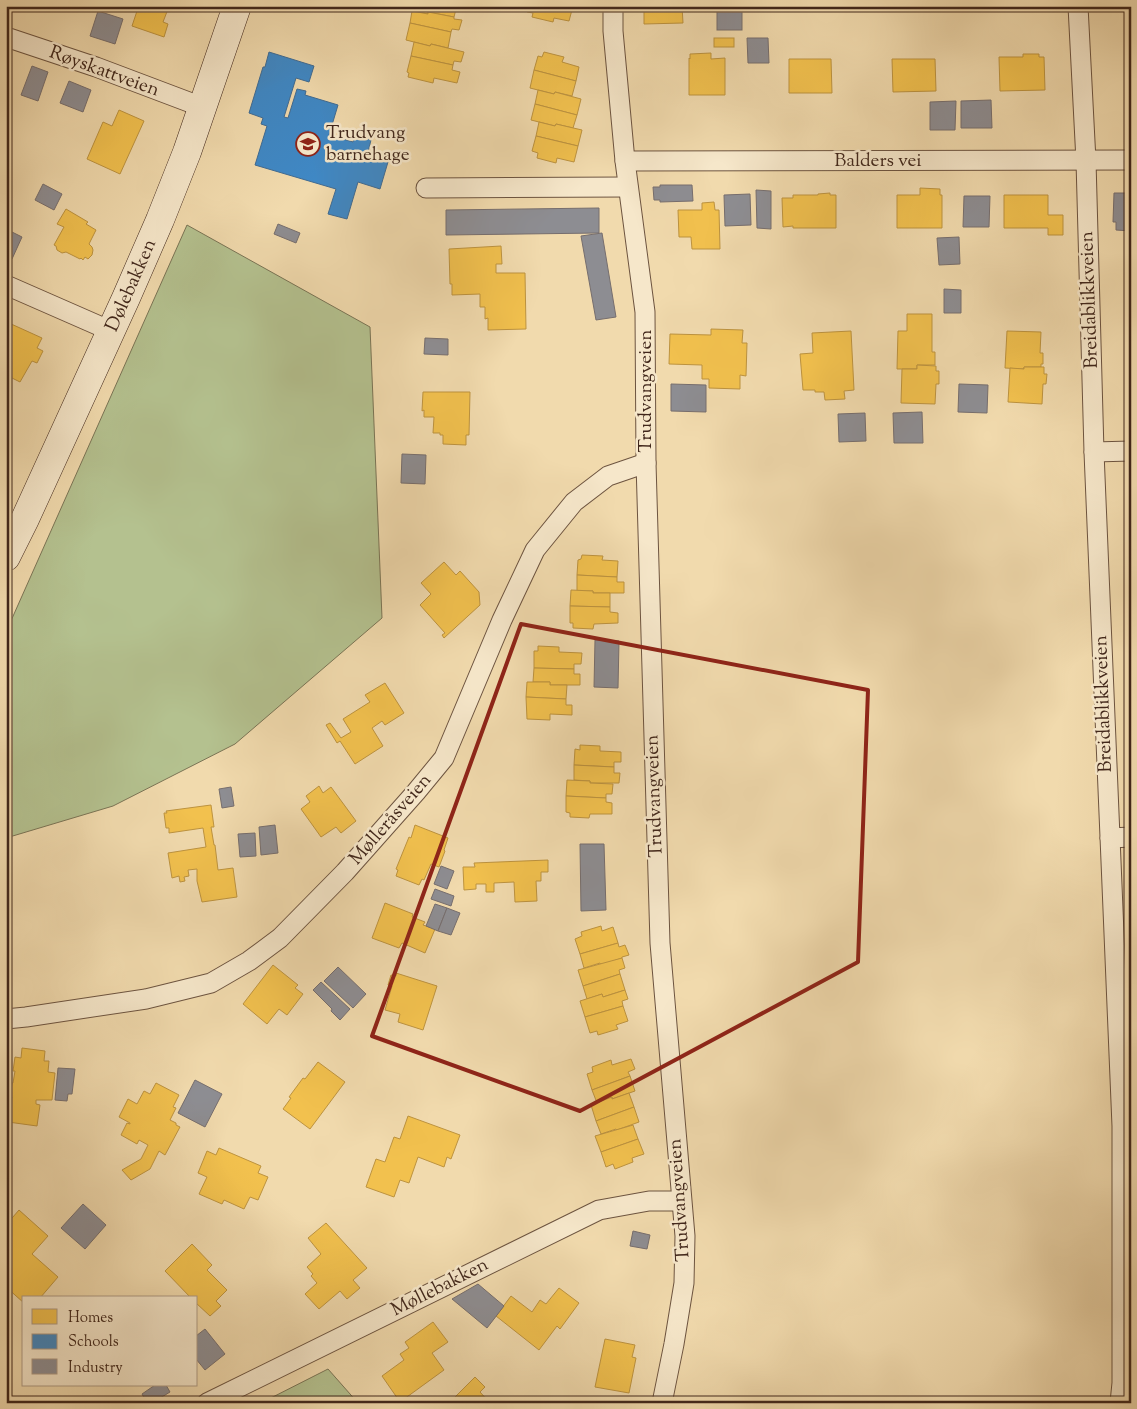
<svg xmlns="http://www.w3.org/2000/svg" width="1137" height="1409" font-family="'Sorts Mill Goudy',serif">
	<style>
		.green { fill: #b4c18f; stroke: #7a7455 }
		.homes { fill: #f2c14e; stroke: #bd933f }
		.schools { fill: #3f88c5; stroke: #406b92 }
		.industry { fill: #8d8d92; stroke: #766e6e }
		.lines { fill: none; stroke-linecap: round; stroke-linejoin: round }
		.minor-casing { stroke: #6d5440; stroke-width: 21 }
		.secondary-casing { stroke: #41271b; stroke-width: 29 }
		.minor { stroke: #f6e7ca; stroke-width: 19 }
		.secondary { stroke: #f6e7ca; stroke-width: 28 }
		.marked { fill: none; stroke: #8f2418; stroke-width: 4; stroke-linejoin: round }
		.labels { text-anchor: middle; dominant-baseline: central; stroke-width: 5; stroke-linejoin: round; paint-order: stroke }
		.street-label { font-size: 19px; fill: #41271b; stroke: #f6e7ca }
		.poi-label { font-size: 19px; fill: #41271b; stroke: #f6e7ca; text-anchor: start }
	</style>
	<rect width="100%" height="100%" fill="#f1daad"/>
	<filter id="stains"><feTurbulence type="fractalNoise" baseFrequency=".004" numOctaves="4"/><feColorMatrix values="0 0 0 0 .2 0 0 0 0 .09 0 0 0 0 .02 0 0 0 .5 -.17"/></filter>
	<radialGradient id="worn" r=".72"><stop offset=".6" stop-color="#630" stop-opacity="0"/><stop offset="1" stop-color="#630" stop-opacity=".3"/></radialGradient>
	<g class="green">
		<path d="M187 225 370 327 382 618 235 744 113 806 6 838V632Z"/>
		<path d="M328 1369 358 1403H261Z"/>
	</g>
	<g class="homes">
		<path d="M132 6H159L168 9 163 22 168 24 164 37 132 26 137 11 132 9Z"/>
		<path d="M404 6H448L456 9 454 17 428 12V14L403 9Z"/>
		<path d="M528 6H573L569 21 554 18 553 22 532 17 533 13 527 12Z"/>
		<path d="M644 6H682L683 23 644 24Z"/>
		<path d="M412 11 428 14V12L454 17V19L462 20 459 30 452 29 451 32 410 23Z"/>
		<path d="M410 23 451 32 448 48 431 44 430 46 406 40Z"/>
		<rect x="714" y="38" width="20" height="9"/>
		<path d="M414 42 430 46 431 44 464 52 461 62 454 61 453 65 411 56Z"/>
		<path d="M544 52 564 57 562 62 579 67 576 81 534 70 538 56 542 57Z"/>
		<path d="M711 53V59L725 58V95H689V58L690 59V54Z"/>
		<path d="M1023 54H1039V57H1044L1045 90 1000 91 999 57H1023Z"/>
		<path d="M411 56 453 65 452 70 460 72 457 83 434 78 433 83 408 77 409 73 407 72Z"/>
		<path d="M789 59H831L832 93H789Z"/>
		<path d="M892 59H935L936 91 893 92Z"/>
		<path d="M534 70 576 81 572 96 555 92 554 94 530 88Z"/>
		<path d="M538 90 554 94 555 92 581 99 577 115 535 104Z"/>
		<path d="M535 104 577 115 573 128 556 124 555 126 531 120Z"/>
		<path d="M119 110 144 121 120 174 87 159 103 122 112 126Z"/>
		<path d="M539 122 555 126 556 124 582 130 578 146 536 136Z"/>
		<path d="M536 136 578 146 574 162 557 158 556 163 537 158 538 153 532 151Z"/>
		<path d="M920 188 940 189V195H942V228H897V195H920Z"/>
		<path d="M830 193V195H836V228H793V226L783 227 782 198H793V195H818V194Z"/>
		<path d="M1004 195H1048V215H1063V235H1048V228H1004Z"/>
		<path d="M714 202 715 210H719L720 249H692L691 237H679L678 210H702V203Z"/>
		<path d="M66 209 88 222 86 224 96 230 89 244 92 247 93 250 92 255 88 259 85 257 83 260 81 258 80 259 66 252 62 253 57 250 56 246 54 245 64 227 57 224Z"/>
		<path d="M501 246 502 264H496V273H525L526 329 488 330V318L485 319V307H480V294L452 295V284H450L449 249Z"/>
		<path d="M907 314H932V352H935V365H917V369H897L898 331H907Z"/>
		<path d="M9 323 42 338 37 348 43 351 37 363 32 361 20 382 6 375V341L8 339 6 338V328Z"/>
		<path d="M711 329 743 330 742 343H747L746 376 740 375V389L709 388V379H702V365L669 364 670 334 711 335Z"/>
		<path d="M851 331 854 390 844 391 845 399 825 400 824 392H815V390H803L800 354 813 353 812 333Z"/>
		<path d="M1007 331 1041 332 1040 353H1043V364H1041V367H1024V369L1005 368Z"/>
		<path d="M917 365 936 366V371H939V384H936L935 404 901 403 902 369H917Z"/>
		<path d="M1024 367H1044V374H1047L1046 384H1043L1042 404 1008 402 1010 368 1024 369Z"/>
		<path d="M423 392H470L469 435H466V445L443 444V435H440V433H433L434 417H424V410L422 411Z"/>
		<path d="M582 555 603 556 602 560 618 561 617 577 577 575 578 560 581 559Z"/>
		<path d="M444 562 456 575 460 571 479 592 480 605 444 638 442 635 445 633 420 605 431 594 421 583Z"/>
		<path d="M577 575 617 577V582H624V593H593V591H577Z"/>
		<path d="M571 590 593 591V593H610V607L570 606Z"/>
		<path d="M570 606 610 607V612L618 613V623L594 624 593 629 573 628V623H570Z"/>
		<path d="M538 646 559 647V652L582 653 581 664H574V669L534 668V651H538Z"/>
		<path d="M534 668 574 669V674H580V685H550V682H533Z"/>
		<path d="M527 682H550V685H567L566 699 526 697Z"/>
		<path d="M385 683 404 713 385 725 382 721 372 728 383 746 355 764 340 741 337 743 326 725 330 723 341 738 351 732 343 719 370 702 365 695Z"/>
		<path d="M526 697 566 699V705H572V715L550 714V720L527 719Z"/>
		<path d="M580 745 600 746V751L621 752V762H614V767L574 765 575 749 580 750Z"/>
		<path d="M574 765 614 767V773H620L619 783H590V781L574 780Z"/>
		<path d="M567 780 590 781V783L613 784 612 794H606V798L566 796Z"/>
		<path d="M319 786 323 793 331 787 356 821 341 833 336 827 321 837 301 809 310 802 306 796Z"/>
		<path d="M566 796 606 798V802L612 803V814H590L589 818 570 817V813L566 812Z"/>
		<path d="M211 805 214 827H211L214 845H215L218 870 233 868 237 897 202 902 197 881V869L188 870 189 876 184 877 185 881 180 882 179 876 172 878 168 853 206 847 203 828 169 833V828H166L164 813H167L166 811Z"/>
		<path d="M415 825 448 838 444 850 445 851 439 867 431 864 424 880 422 879 419 885 396 876 398 870 396 869 409 837 411 838Z"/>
		<path d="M548 860V872H541V881H536L537 901 515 902 514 882 494 883V892H486V884H476V889L464 890 463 867H475L474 863Z"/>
		<path d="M385 903 413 914 412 917 425 922 423 925 435 929 425 953 402 943 399 948 372 938Z"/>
		<path d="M601 926 602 931 613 927 618 943 580 954 575 939 582 936 581 932Z"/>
		<path d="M618 943 619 947 625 945 629 955 622 957V958L601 965 600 963 584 968 580 954Z"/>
		<path d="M622 958 625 968 619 970 620 974 583 986 578 970Z"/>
		<path d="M273 965 298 985 295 988 303 994 287 1015 279 1009 267 1024 243 1004Z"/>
		<path d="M396 973 437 986 423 1030 398 1022 400 1014 385 1010 392 986 388 985 391 975 396 976Z"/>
		<path d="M620 974 625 990 603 997 602 994 587 999 583 986Z"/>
		<path d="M625 990 628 999 622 1001 623 1006 585 1017 580 1001 602 994 603 997Z"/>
		<path d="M623 1006 628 1021 616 1025 618 1029 598 1035 597 1031 590 1033 585 1017Z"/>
		<path d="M22 1048 45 1051 44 1061H49L48 1072 55 1073 52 1100H36V1104L40 1105 37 1126 8 1122 10 1101H11L12 1097H10L12 1083H13L15 1071H13L15 1057 21 1058Z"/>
		<path d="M631 1059 635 1069 628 1072 630 1076 592 1090 587 1074 593 1072 592 1067 611 1060 612 1065Z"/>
		<path d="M318 1062 345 1082 310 1129 283 1109 291 1098 289 1097 303 1078 305 1079Z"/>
		<path d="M630 1076 635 1091 612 1099V1097L597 1103 592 1090Z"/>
		<path d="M156 1083 179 1095 173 1107 176 1108 170 1120 176 1123V1125L180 1127 165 1155 159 1151 150 1169 131 1180 122 1170 141 1159 148 1145 139 1140 137 1144 121 1135 127 1123 130 1124V1123L119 1117 128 1099 137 1104 144 1091 150 1094Z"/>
		<path d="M629 1093 634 1107 596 1121 591 1105 612 1097V1099Z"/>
		<path d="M634 1107 639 1122 617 1130 616 1129 601 1134 596 1121Z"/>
		<path d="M408 1116 460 1135 451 1159 447 1157 444 1167 418 1157 409 1183 400 1180 394 1197 366 1187 376 1159 385 1162 394 1137 400 1139Z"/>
		<path d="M633 1125 638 1139 601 1152 595 1136Z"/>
		<path d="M638 1139 644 1154 632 1158 633 1162 615 1169 613 1164 606 1167 601 1152Z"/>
		<path d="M219 1148 261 1166 258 1173 268 1177 258 1200 250 1197 244 1209 224 1200 222 1204 199 1194 207 1177 198 1173 207 1151 216 1155Z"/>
		<path d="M19 1210 48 1236 32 1254 58 1277 40 1298H24V1303L6 1287V1225Z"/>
		<path d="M326 1223 367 1268 353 1280 360 1288 347 1299 340 1291 319 1309 305 1294 317 1283 311 1276 313 1274 307 1267 321 1254 308 1238Z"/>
		<path d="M192 1244 212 1265 207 1270 227 1290 216 1301 221 1306 210 1316 196 1303V1298H191L165 1271Z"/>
		<path d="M559 1288 579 1303 560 1329 557 1326 539 1350 496 1316 511 1296 532 1312 540 1300 546 1304Z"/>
		<path d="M433 1322 448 1342 432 1353 444 1370 400 1402 382 1376 404 1360 400 1354 409 1348 405 1342Z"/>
		<path d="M605 1339 635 1345 632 1357 636 1358 629 1393 595 1387Z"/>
		<path d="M475 1377 485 1387 480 1392 490 1403H457L453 1399Z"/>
	</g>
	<path class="schools" d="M269 52 314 66 309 82 296 78 284 117 288 118 297 89 306 91 305 95 338 105 329 135 353 142 355 135 371 140 367 156 388 162 380 189 358 182 347 219 328 214 336 189 255 165 267 126 261 124 263 118 249 113 263 67H265Z"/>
	<g class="industry">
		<rect x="717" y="6" width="25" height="24"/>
		<path d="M98 11 123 19 115 44 90 36Z"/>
		<path d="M747 38H768L769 63H748Z"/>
		<path d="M32 66 48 72 38 101 21 95Z"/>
		<path d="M69 81 91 90 83 112 60 103Z"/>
		<path d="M991 100 992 128H961V101Z"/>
		<path d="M956 101 955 130H930V102Z"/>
		<path d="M43 184 62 194 54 210 35 200Z"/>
		<path d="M660 185H692L693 201 660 202V200H654L653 187H660Z"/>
		<path d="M756 190 771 191V229L757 228Z"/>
		<path d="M1114 193H1131V231L1116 230V222H1113Z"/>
		<path d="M750 194 751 225 725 226 724 195Z"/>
		<path d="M964 196H990L989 227H963Z"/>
		<path d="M599 208V233L446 235V210Z"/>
		<path d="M278 224 300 233 296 243 274 234Z"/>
		<path d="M6 229 22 237 12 259 6 256Z"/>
		<path d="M602 233 616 317 596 320 581 236Z"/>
		<path d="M959 237 960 264 939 265 937 238Z"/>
		<path d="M944 289 961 290V313H944Z"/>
		<path d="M425 338 448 339V355L424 354Z"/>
		<path d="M671 384 706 385V412L671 411Z"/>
		<path d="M959 384 988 385 987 413 958 412Z"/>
		<path d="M922 412 923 443H894L893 413Z"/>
		<path d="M865 413 866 441 839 442 838 414Z"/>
		<path d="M402 454 426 455 425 484 401 483Z"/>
		<path d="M595 640 619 641 618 688 594 687Z"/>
		<path d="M231 787 234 806 222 808 219 789Z"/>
		<path d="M275 825 278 853 261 855 259 827Z"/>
		<path d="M255 833 256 856 240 857 238 834Z"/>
		<path d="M580 844H604L606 910 581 911Z"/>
		<path d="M441 866 454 871 447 889 434 884Z"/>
		<path d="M435 889 454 896 451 906 431 899Z"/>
		<path d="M435 904 447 908 438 931 426 926Z"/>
		<path d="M447 908 460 913 451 935 438 931Z"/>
		<path d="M338 967 366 994 353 1008 324 981Z"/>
		<path d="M321 982 350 1009 340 1020 331 1011 332 1009 313 990Z"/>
		<path d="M58 1068 75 1069 72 1094H68L67 1101 55 1100Z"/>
		<path d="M195 1080 222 1094 205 1127 178 1113Z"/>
		<path d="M83 1204 106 1225 85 1249 61 1228Z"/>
		<path d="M633 1231 650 1235 647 1249 630 1246Z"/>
		<path d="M478 1284 504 1306 487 1328 452 1299Z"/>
		<path d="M205 1329 225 1354 205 1370 196 1359V1336Z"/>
		<path d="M155 1385H166L170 1392 152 1403H147L142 1394Z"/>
	</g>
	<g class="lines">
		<g class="minor-casing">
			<g id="minor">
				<path d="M613 6V31L625 161 645 312 646 463 660 943 685 1236 684 1283 674 1344 662 1403"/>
				<path d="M1078 6 1086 161 1094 452 1122 1126V1383L1120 1403"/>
				<path d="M6 37 96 67 202 107"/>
				<path d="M625 161 1131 160"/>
				<path d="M426 188 628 187"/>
				<path d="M6 285 111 331"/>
				<path d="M1094 452 1131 451"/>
				<path d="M1110 838 1131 837"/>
				<path d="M6 1019 26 1017 146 999 211 983 249 961 280 938 345 872 416 792 444 758 502 620 535 550 574 502 608 476 646 463"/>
				<path d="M207 1403 599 1210 649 1201H681"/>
			</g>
		</g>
		<g class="secondary-casing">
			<g id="secondary">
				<path id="s1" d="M6 557 25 519 126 298 160 220 187 152 237 6"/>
			</g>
		</g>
		<use href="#minor" class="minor"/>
		<use href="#secondary" class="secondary"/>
	</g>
	<path class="marked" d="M521 624 868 690 858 962 580 1111 372 1036Z"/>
	<defs>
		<g id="school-ring" transform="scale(1.25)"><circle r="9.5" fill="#f6e7ca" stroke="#8f2418" stroke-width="1.5"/><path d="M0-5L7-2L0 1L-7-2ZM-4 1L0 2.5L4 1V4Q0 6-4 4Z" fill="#8f2418"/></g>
	</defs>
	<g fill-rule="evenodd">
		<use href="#school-ring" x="308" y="144"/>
	</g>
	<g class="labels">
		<g class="street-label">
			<text transform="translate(104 72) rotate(20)">Røyskattveien</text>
			<text x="878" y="161">Balders vei</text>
			<text stroke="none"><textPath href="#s1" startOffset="299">Dølebakken</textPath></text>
			<text transform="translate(1090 300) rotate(-92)">Breidablikkveien</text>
			<text transform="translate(646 391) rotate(-90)">Trudvangveien</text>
			<text transform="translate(1104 704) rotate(-92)">Breidablikkveien</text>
			<text transform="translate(655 796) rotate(-92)">Trudvangveien</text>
			<text transform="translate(391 820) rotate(-49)">Mølleråsveien</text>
			<text transform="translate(680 1200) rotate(-94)">Trudvangveien</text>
			<text transform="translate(440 1288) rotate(-27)">Møllebakken</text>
		</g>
		<g class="poi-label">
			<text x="326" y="133">Trudvang<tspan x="326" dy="22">barnehage</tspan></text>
		</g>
	</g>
	<rect width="1137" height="1409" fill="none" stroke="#f1daad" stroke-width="25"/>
	<rect x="8" y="8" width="1122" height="1394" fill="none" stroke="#41271b" stroke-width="2.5"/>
	<rect x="12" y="12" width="1112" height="1384" fill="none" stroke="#41271b"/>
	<rect x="22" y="1296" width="175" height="90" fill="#f6e7ca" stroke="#ae9a84"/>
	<rect x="32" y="1309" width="25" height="15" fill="#f2c14e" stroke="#ae9a84"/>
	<text x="68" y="1322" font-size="15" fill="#41271b">Homes</text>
	<rect x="32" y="1334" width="25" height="15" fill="#3f88c5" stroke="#ae9a84"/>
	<text x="68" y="1346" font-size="15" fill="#41271b">Schools</text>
	<rect x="32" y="1359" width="25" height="15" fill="#8d8d92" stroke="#ae9a84"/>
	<text x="68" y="1372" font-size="15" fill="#41271b">Industry</text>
	<rect width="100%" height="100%" filter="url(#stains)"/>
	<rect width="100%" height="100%" fill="url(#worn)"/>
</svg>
